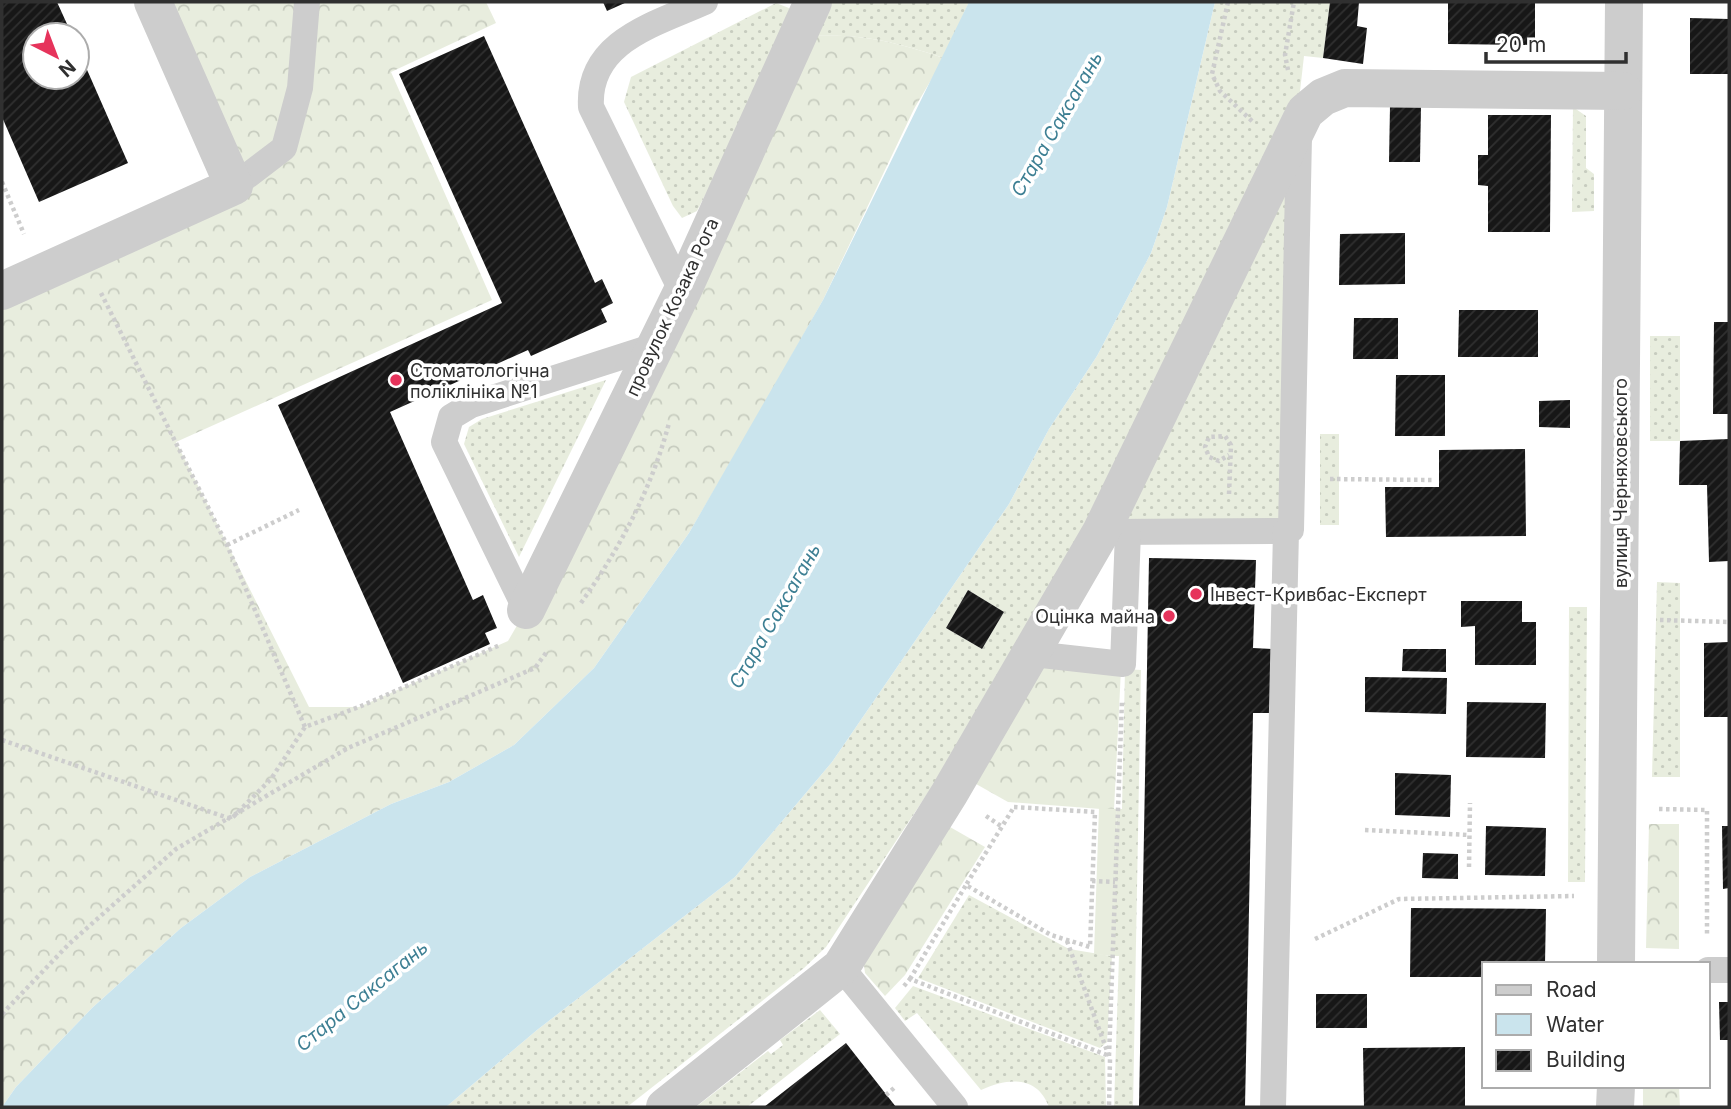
<svg xmlns="http://www.w3.org/2000/svg" width="1731" height="1109" font-family="Inter,sans-serif">
	<style>
		.grass { fill: url(#grass-dots); fill-rule: evenodd }
		.forest { fill: url(#forest-crowns) }
		.garden { fill: #e8edde }
		.water { fill: #cae4ed }
		.building { fill: url(#building-hatch) }
		.lines { fill: none; stroke-linecap: round; stroke-linejoin: round }
		.path { stroke: #cdcdcd; stroke-width: 4.5; stroke-dasharray: 3.5 3.5; stroke-linecap: butt }
		.service { stroke: #cdcdcd; stroke-width: 26 }
		.minor { stroke: #cdcdcd; stroke-width: 38 }
		.poi-dot { fill: #e6335b; stroke: #fff; stroke-width: 2.5 }
		.labels { text-anchor: middle; dominant-baseline: central; stroke-width: 7; stroke-linejoin: round; paint-order: stroke }
		.street-label { font-size: 18px; fill: #303030; stroke: #fff }
		.poi-label { font-size: 18px; fill: #303030; stroke: #fff; text-anchor: start }
		.water-label { font-size: 19px; font-style: italic; fill: #3d7f93; stroke: #fff }
	</style>
	<defs>
		<pattern id="grass-dots" width="8" height="8" patternUnits="userSpaceOnUse" patternTransform="scale(1.75)"><rect width="8" height="8" fill="#e8edde"/><path d="M2 2h.1M6 6h.1" fill="none" stroke="#c7ccbf" stroke-width="1.8" stroke-linecap="round"/></pattern>
		<pattern id="forest-crowns" width="20" height="18" patternUnits="userSpaceOnUse" patternTransform="scale(1.75)"><rect width="20" height="18" fill="#e8edde"/><path d="M2 6a3 3 0 1 1 6 0M12 15a3 3 0 1 1 6 0" fill="none" stroke="#c7ccbf"/></pattern>
		<pattern id="building-hatch" width="6" height="6" patternUnits="userSpaceOnUse" patternTransform="scale(1.75)"><rect width="6" height="6" fill="#171717"/><path d="M-1 1l2-2M0 6l6-6M5 7l2-2" fill="none" stroke="#303030"/></pattern>
	</defs>
	<rect width="100%" height="100%" fill="#fff"/>
	<g class="grass">
		<path d="M813 2H969L944 58C885 39 858 33 796 37Z"/>
		<path d="M1215 2H1330L1323 58 1304 56 1299 100 1086 522 933 785 826 947 804 968 627 1107H446L537 1030 735 877 832 762 1009 504 1049 429 1097 356 1151 253 1167 207ZM968 590 1004 612 982 649 946 628Z"/>
		<path d="M776 3 789 8 791 27 697 211 682 218 673 206 624 102 631 77Z"/>
		<path d="M1573 107 1586 116V168L1594 174V211L1572 212Z"/>
		<path d="M1288 189 1284 524 1112 526Z"/>
		<rect x="1650" y="336" width="30" height="105"/>
		<path d="M606 380 519 557 464 444 469 427 482 419Z"/>
		<rect x="1320" y="434" width="19" height="91"/>
		<path d="M1657 582 1680 583V777H1652Z"/>
		<path d="M1569 607H1587L1585 882H1568Z"/>
		<path d="M1125 669 1141 670 1133 1107H1114L1119 956H1112L1107 1042 1100 1048 918 978 969 895 1069 949 1111 956 1117 809H1122Z"/>
		<path d="M913 986 1105 1057 1106 1107H1049C1037 1075 1008 1078 981 1090L917 1013 905 1021 895 1008Z"/>
		<path d="M820 1010 840 1034 747 1107H696L768 1051 771 1054 783 1045 780 1040Z"/>
	</g>
	<g class="forest">
		<path d="M153 2H486L496 23 391 72 492 300 176 442 309 707H359L508 641 526 610 796 37C858 33 885 39 944 58L914 109 823 300 757 417 689 533 594 668 514 745 449 782 391 804 250 877 181 928 92 1008 16 1087 2 1107V291L234 186Z"/>
		<path d="M1039 661 1121 669 1114 810 1008 802 969 780Z"/>
		<path d="M943 823 985 847 905 975 885 996 865 973 863 958Z"/>
		<path d="M1649 824H1679V949L1646 948Z"/>
		<path d="M1643 1086H1679L1680 1107H1643Z"/>
	</g>
	<path class="garden" d="M1099 808 1117 809 1112 956 1094 954Z"/>
	<path class="water" d="M969 2H1215L1167 207 1151 253 1097 356 1049 429 1009 504 832 762 735 877 537 1030 446 1107H2L16 1087 92 1008 181 928 250 877 391 804 449 782 514 745 594 668 689 533 823 300Z"/>
	<g class="building">
		<path d="M2 2H57L72 35H35V77H77V47L128 163 39 202 2 117Z"/>
		<path d="M603 2H627L607 11Z"/>
		<path d="M1330 2H1359L1357 26 1367 28 1363 64 1323 58Z"/>
		<path d="M1448 2H1535V45L1448 44Z"/>
		<path d="M1690 18 1729 19V74H1690Z"/>
		<path d="M484 36 595 283 602 279 613 303 601 309 607 322 531 356 528 350 390 412 473 600 483 595 497 628 485 633 490 644 403 683 278 405 502 303 399 74Z"/>
		<path d="M1390 106H1421L1420 162H1389Z"/>
		<path d="M1488 115H1551L1550 232H1488V186L1478 185V155H1488Z"/>
		<path d="M1405 233V284L1339 285 1340 234Z"/>
		<path d="M1459 310H1538V357H1458Z"/>
		<path d="M1354 318H1398V359H1353Z"/>
		<path d="M1714 322H1729V414H1713Z"/>
		<path d="M1396 375H1445V436H1395Z"/>
		<path d="M1570 400V428L1539 427V401Z"/>
		<path d="M1729 439V561L1709 562 1707 485H1679L1680 441Z"/>
		<path d="M1525 449 1526 536 1386 537 1385 487H1439V450Z"/>
		<path d="M1149 558 1256 560 1253 648 1274 649 1272 713H1253L1245 1107H1139Z"/>
		<path d="M968 590 1004 612 982 649 946 628Z"/>
		<path d="M1461 601H1522V622H1536V665H1475V626L1461 627Z"/>
		<path d="M1729 642V717H1704V643Z"/>
		<path d="M1403 649H1446V672L1402 671Z"/>
		<path d="M1365 677 1447 678 1446 714 1365 712Z"/>
		<path d="M1467 702 1546 703 1545 758 1466 757Z"/>
		<path d="M1395 773 1451 775 1450 817 1395 815Z"/>
		<path d="M1486 826 1546 828 1545 876 1485 875Z"/>
		<path d="M1722 826H1729V888L1723 889Z"/>
		<path d="M1423 853 1458 854V879L1422 878Z"/>
		<path d="M1411 908 1546 909 1545 964H1484V977H1410Z"/>
		<rect x="1316" y="994" width="51" height="34"/>
		<path d="M1719 1002H1729V1040H1720Z"/>
		<path d="M846 1043 896 1107H764Z"/>
		<path d="M1465 1047V1107H1364L1363 1048Z"/>
	</g>
	<g class="lines">
		<g class="path">
			<path d="M1228 2 1212 74 1220 91 1253 122"/>
			<path d="M1288 70 1285 55 1294 2"/>
			<path d="M2 182 24 234"/>
			<path d="M101 293 227 545 305 727"/>
			<path d="M1330 479 1434 480"/>
			<path d="M1229 494 1231 445 1225 436 1209 437 1205 447 1209 457 1219 461 1229 455"/>
			<path d="M227 545 299 510"/>
			<path d="M581 603C620 548 652 488 669 423"/>
			<path d="M1660 620 1729 622"/>
			<path d="M2 740 231 819 271 779 305 727 359 707 500 645"/>
			<path d="M1014 807 1095 812 1090 947 1051 935 966 885Z"/>
			<path d="M1659 809 1707 810V935"/>
			<path d="M986 816 1001 826"/>
			<path d="M1365 830 1469 835"/>
			<path d="M1469 867 1470 803"/>
			<path d="M1092 881 1115 882"/>
			<path d="M1315 939 1399 899 1574 896"/>
			<path d="M1067 941 1110 1059 1109 1107"/>
			<path d="M910 979 966 885"/>
			<path d="M904 986 910 979 1107 1055"/>
			<path d="M2 1014 69 944 176 849 348 748 535 668 548 650"/>
			<path d="M1109 1056 1122 700"/>
			<path d="M886 1095 894 1088"/>
		</g>
		<g class="service">
			<path d="M234 186 284 148 300 88 307 2"/>
			<path d="M682 292 591 107C587 41 656 24 705 2"/>
			<path d="M1110 532 1286 531"/>
			<path d="M526 610 444 442 451 417 471 405 655 346"/>
			<path d="M1033 654 1123 664 1128 532"/>
			<path d="M841 967 955 1107"/>
			<path d="M1708 970H1729"/>
			<path d="M1273 1107 1286 531 1291 530 1299 136"/>
		</g>
		<g class="minor">
			<path d="M2 291 234 186 153 2"/>
			<path d="M526 610 682 292 813 2"/>
			<path d="M1616 964 1624 2"/>
			<path d="M665 1107 841 967 949 794 1101 532 1305 112 1323 97 1345 88 1623 91"/>
			<path d="M1615 1107 1616 1086"/>
		</g>
	</g>
	<g class="poi-dot">
		<circle cx="396" cy="380" r="7"/>
		<circle cx="1196" cy="594" r="7"/>
		<circle cx="1169" cy="616" r="7"/>
	</g>
	<g class="labels">
		<g class="street-label">
			<text transform="translate(672 307) rotate(-65)">провулок Козака Рога</text>
			<text transform="translate(1620 483) rotate(-90)">вулиця Черняховського</text>
		</g>
		<g class="poi-label">
			<text x="410" y="370">Стоматологічна<tspan x="410" dy="21">поліклініка №1</tspan></text>
			<text x="1210" y="594">Інвест-Кривбас-Експерт</text>
			<text x="1155" y="616" text-anchor="end">Оцінка майна</text>
		</g>
		<g class="water-label">
			<text transform="translate(1057 124) rotate(-60)">Стара Саксагань</text>
			<text transform="translate(775 616) rotate(-60)">Стара Саксагань</text>
			<text transform="translate(362 996) rotate(-39)">Стара Саксагань</text>
		</g>
	</g>
	<rect width="1731" height="1109" fill="none" stroke="#303030" stroke-width="7"/>
	<rect x="1482" y="962" width="228" height="126" fill="#ffffff" stroke="#acacac" stroke-width="2"/>
	<rect x="1496" y="985" width="35" height="10" fill="#cdcdcd" stroke="#acacac" stroke-width="2"/>
	<text x="1546" y="997" font-size="21" fill="#303030">Road</text>
	<rect x="1496" y="1014" width="35" height="21" fill="#cae4ed" stroke="#acacac" stroke-width="2"/>
	<text x="1546" y="1032" font-size="21" fill="#303030">Water</text>
	<rect x="1496" y="1050" width="35" height="21" fill="url(#building-hatch)" stroke="#acacac" stroke-width="2"/>
	<text x="1546" y="1067" font-size="21" fill="#303030">Building</text>
	<g transform="translate(56 56) rotate(138)"><circle r="33" fill="#ffffff" stroke="#acacac" stroke-width="2"/>
	<path d="M0-5L12 26L0 18L-12 26Z" fill="#e6335b"/>
	<text y="-10" font-size="19" font-weight="bold" text-anchor="middle" fill="#303030">N</text>
	</g>
	<path d="M1486 52v10h140v-10" fill="none" stroke="#303030" stroke-width="3.5"/>
	<text x="1496" y="52" font-size="21" fill="#303030" stroke="#ffffff" stroke-width="5" paint-order="stroke">20 m</text>
</svg>
